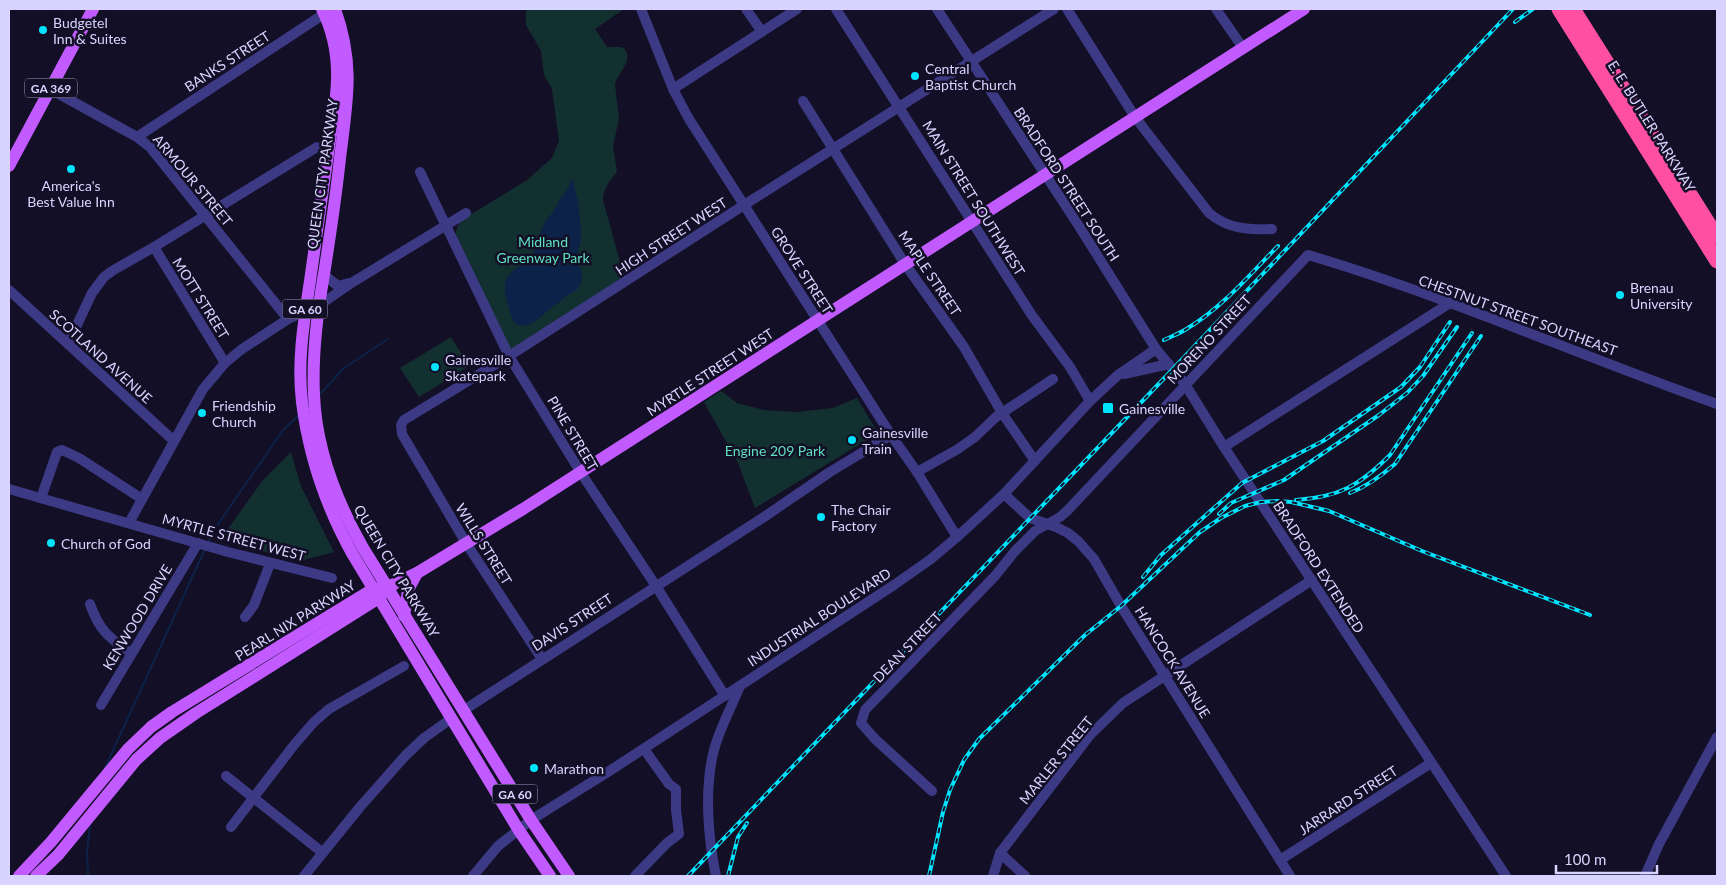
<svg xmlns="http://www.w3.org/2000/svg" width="1726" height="885" font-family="Lato,sans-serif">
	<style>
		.green { fill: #12302f }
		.water { fill: #0c2248 }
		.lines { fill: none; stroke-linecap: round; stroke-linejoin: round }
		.stream { stroke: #0c2248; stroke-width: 2 }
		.minor { stroke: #3d3a85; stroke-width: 10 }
		.major { stroke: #c25bff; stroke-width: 12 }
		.highway { stroke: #ff4fa3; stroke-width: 15 }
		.rail-casing { stroke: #00e5ff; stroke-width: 4 }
		.rail { stroke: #130f26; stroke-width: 2; stroke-dasharray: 5.5; stroke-linecap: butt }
		.poi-dot { fill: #00e5ff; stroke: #130f26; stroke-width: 2 }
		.labels { text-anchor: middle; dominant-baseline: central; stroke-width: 5; stroke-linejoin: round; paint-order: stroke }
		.shield { fill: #130f26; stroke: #9e99be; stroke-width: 1 }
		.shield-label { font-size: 12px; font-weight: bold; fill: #d9d4ff }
		.poi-label { font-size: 14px; fill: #d9d4ff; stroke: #130f26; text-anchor: start }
		.street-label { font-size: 14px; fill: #d9d4ff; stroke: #130f26 }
		.park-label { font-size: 14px; fill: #5fe0c0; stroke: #130f26 }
	</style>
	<rect width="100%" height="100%" fill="#130f26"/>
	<g class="green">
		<path d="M526 9H624L595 29 607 47H620L625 49C633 63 618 72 615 84L619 119 613 146 617 172C610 180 603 189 603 200L624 277 510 350 455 238 456 231 460 221 527 180 552 158 559 141 552 89 544 75 541 51 526 25Z"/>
		<path d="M451 337 469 366 419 397 400 368Z"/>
		<path d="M721 391 737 403 764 410 796 412 833 408 857 398 878 433 755 508 738 463 704 402Z"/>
		<path d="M291 452 301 486 334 552 300 561 220 540 263 480Z"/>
	</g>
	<path class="water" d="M571 180H573C575 184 574 187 575 191 575 193 577 195 577 198 580 210 580 223 581 235 581 243 577 250 578 258 579 269 586 276 579 287 575 293 568 294 564 298 558 304 550 308 544 314 538 320 525 330 517 324 511 321 511 314 509 308 505 294 500 281 514 270 520 265 527 263 532 256 538 246 539 235 544 224 546 220 550 216 553 212 556 208 557 203 560 199 566 191 568 191 571 180Z"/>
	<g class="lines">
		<g class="stream">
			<path d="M320 394 344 368 388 339"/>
			<path d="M208 543 214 530 283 430 299 415"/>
			<path d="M105 768 205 549"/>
			<path d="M88 876 87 851 90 826"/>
		</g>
		<g class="minor">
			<path d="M641 9 673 89 689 119 891 435 917 472 957 537"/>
			<path d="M746 9 762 32"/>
			<path d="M836 9 1031 314 1070 367 1090 401"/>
			<path d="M937 9 1077 223 1156 349 1185 384 1224 447 1506 876"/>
			<path d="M1067 9 1135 117 1209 213C1228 229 1248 230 1272 229"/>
			<path d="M1216 9 1243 48"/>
			<path d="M50 89 137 137 150 147 288 319"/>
			<path d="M673 89 797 9"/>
			<path d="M803 101 905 264 964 347 1002 413 1035 461"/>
			<path d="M137 137 330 10"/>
			<path d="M420 172 509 356 581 473 656 586 725 696"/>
			<path d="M154 247 225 363"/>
			<path d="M324 275 338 286 349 283"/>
			<path d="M9 290 174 441"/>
			<path d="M68 344 92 293 104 277 112 271 154 247 317 147"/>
			<path d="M1124 374 1169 364"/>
			<path d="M1224 447 1450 303"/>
			<path d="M917 472 958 449 975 437 996 417 1053 379"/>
			<path d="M9 489 228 552 332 578"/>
			<path d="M1004 494 1030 518 1056 527 1068 533 1078 541 1094 559 1121 606 1290 876"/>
			<path d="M41 498 57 452 62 450 79 458 142 499"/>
			<path d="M129 523 203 389 225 363 242 349 288 319 318 306 353 282 466 213"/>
			<path d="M90 604C99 630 109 638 131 653"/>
			<path d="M245 617 254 605 270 564"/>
			<path d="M542 659 466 543 402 434 401 425 404 420 509 356 744 205 1054 9"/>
			<path d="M101 705 198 543"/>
			<path d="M464 710 764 517 830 472 891 435"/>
			<path d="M226 776 323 853"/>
			<path d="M932 791 875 739 861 723 865 710 995 576 1015 551 1035 531 1060 517 1067 511 1308 255C1447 296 1580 356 1717 404"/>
			<path d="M231 827 294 745 314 722 329 709 404 666"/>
			<path d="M1000 853 1025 876"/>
			<path d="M1280 860 1431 763"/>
			<path d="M304 876 360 807 405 756 424 738 452 718"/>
			<path d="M473 876 498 846 531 820 611 770 894 585 931 559 957 537 1004 494 1090 401 1118 375 1156 349"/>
			<path d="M635 876 667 843 679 834 676 810V789L669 784 644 749"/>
			<path d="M716 876C708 838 704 789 714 750 719 730 732 706 740 686"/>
			<path d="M993 876 1000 853 1090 735 1123 703 1312 580"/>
			<path d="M1645 876 1659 844 1717 737"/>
		</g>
		<g class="major">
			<path d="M322 9C348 61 334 108 327 161 321 201 316 241 310 281 304 321 297 361 302 402 309 457 326 507 353 555L518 829 550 876"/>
			<path d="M335 9C355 65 347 101 340 158 336 197 330 236 324 274 317 314 312 354 314 395 316 449 337 502 363 548L531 820 569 876"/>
			<path d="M9 166 93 9"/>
			<path d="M404 616 408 590 417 573"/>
			<path d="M19 876 51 842 128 749 151 727 172 712 373 589 388 587 417 573 523 509 1304 9"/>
			<path d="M36 876 58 855 136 760 160 738 196 713 379 598 383 593"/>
		</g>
		<g class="highway">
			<path d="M1559 9 1717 261"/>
			<path d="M1573 9 1717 237"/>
		</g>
		<g class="rail-casing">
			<g id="rail">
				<path d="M1515 22 1533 9"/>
				<path d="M1164 340C1172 336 1181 333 1188 328 1223 307 1250 274 1278 246"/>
				<path d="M1350 493C1368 486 1381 476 1395 464L1481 336"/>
				<path d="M1296 500C1339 497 1359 486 1390 455L1472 333"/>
				<path d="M1219 514 1231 503 1284 480 1379 415 1407 393 1423 376 1457 327"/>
				<path d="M1143 577 1161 555 1242 483 1323 441 1401 387 1420 367 1450 322"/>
				<path d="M688 876 1173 369 1513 9"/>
				<path d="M728 876 738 837 747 823"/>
				<path d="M929 876 943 812 950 790 964 760 979 739 1085 635 1121 606 1200 532 1221 518 1245 506 1261 502 1278 501 1291 502 1329 511 1422 551 1590 615"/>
			</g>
		</g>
		<use href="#rail" class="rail"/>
	</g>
	<g class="poi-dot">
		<circle cx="43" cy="30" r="5"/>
		<circle cx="915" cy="76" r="5"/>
		<circle cx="71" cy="169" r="5"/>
		<circle cx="1620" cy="295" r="5"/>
		<circle cx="435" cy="367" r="5"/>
		<rect x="1102" y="402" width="12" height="12" rx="2.5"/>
		<circle cx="202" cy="413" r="5"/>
		<circle cx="852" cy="440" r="5"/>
		<circle cx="821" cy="517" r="5"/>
		<circle cx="51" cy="543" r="5"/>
		<circle cx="534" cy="768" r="5"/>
	</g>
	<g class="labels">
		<g class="shield">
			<rect x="25" y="78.5" width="52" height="19" rx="4"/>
			<rect x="282.5" y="299.5" width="45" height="19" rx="4"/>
			<rect x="492.5" y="784.5" width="45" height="19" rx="4"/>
		</g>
		<g class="shield-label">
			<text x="51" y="88">GA 369</text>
			<text x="305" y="309">GA 60</text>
			<text x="515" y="794">GA 60</text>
		</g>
		<g class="poi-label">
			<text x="53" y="22">Budgetel<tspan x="53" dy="16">Inn &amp; Suites</tspan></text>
			<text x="925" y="68">Central<tspan x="925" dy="16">Baptist Church</tspan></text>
			<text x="71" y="185" text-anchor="middle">America's<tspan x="71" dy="16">Best Value Inn</tspan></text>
			<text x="1630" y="287">Brenau<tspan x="1630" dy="16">University</tspan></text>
			<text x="445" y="359">Gainesville<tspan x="445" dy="16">Skatepark</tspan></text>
			<text x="212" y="405">Friendship<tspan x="212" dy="16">Church</tspan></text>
			<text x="1119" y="408">Gainesville</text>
			<text x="862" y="432">Gainesville<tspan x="862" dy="16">Train</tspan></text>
			<text x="831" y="509">The Chair<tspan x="831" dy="16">Factory</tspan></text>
			<text x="61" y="543">Church of God</text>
			<text x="544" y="768">Marathon</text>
		</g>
		<g class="street-label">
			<text transform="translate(227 61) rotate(-33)">BANKS STREET</text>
			<text transform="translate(1652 126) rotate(58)">E. E. BUTLER PARKWAY</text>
			<text transform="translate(322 174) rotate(-82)">QUEEN CITY PARKWAY</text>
			<text transform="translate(193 180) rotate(50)">ARMOUR STREET</text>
			<text transform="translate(1067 184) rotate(57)">BRADFORD STREET SOUTH</text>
			<text transform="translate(974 198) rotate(58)">MAIN STREET SOUTHWEST</text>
			<text transform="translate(671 236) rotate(-33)">HIGH STREET WEST</text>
			<text transform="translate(802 270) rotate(57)">GROVE STREET</text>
			<text transform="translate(930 273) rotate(56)">MAPLE STREET</text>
			<text transform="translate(201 298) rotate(58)">MOTT STREET</text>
			<text transform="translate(1518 315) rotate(20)">CHESTNUT STREET SOUTHEAST</text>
			<text transform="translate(1209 339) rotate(-47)">MORENO STREET</text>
			<text transform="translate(101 356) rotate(42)">SCOTLAND AVENUE</text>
			<text transform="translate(710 372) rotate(-33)">MYRTLE STREET WEST</text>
			<text transform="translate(573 433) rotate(59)">PINE STREET</text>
			<text transform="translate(234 537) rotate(15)">MYRTLE STREET WEST</text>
			<text transform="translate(484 544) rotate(58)">WILLS STREET</text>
			<text transform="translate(1319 567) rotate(57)">BRADFORD EXTENDED</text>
			<text transform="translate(397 571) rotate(59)">QUEEN CITY PARKWAY</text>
			<text transform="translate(137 617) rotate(-59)">KENWOOD DRIVE</text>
			<text transform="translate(819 617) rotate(-33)">INDUSTRIAL BOULEVARD</text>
			<text transform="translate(295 620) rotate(-32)">PEARL NIX PARKWAY</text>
			<text transform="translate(572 622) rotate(-33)">DAVIS STREET</text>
			<text transform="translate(907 647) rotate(-46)">DEAN STREET</text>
			<text transform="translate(1173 662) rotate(58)">HANCOCK AVENUE</text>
			<text transform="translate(1056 760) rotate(-51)">MARLER STREET</text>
			<text transform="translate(1348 800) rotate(-33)">JARRARD STREET</text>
		</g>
		<g class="park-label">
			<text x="543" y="241">Midland<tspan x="543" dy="16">Greenway Park</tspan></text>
			<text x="775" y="450">Engine 209 Park</text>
		</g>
	</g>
	<rect width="1726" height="885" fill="none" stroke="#d9d4ff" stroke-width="20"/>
	<path d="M1556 865v8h101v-8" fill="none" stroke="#d9d4ff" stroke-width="2.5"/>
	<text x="1564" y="865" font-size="15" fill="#d9d4ff" stroke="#130f26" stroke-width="4" paint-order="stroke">100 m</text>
</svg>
